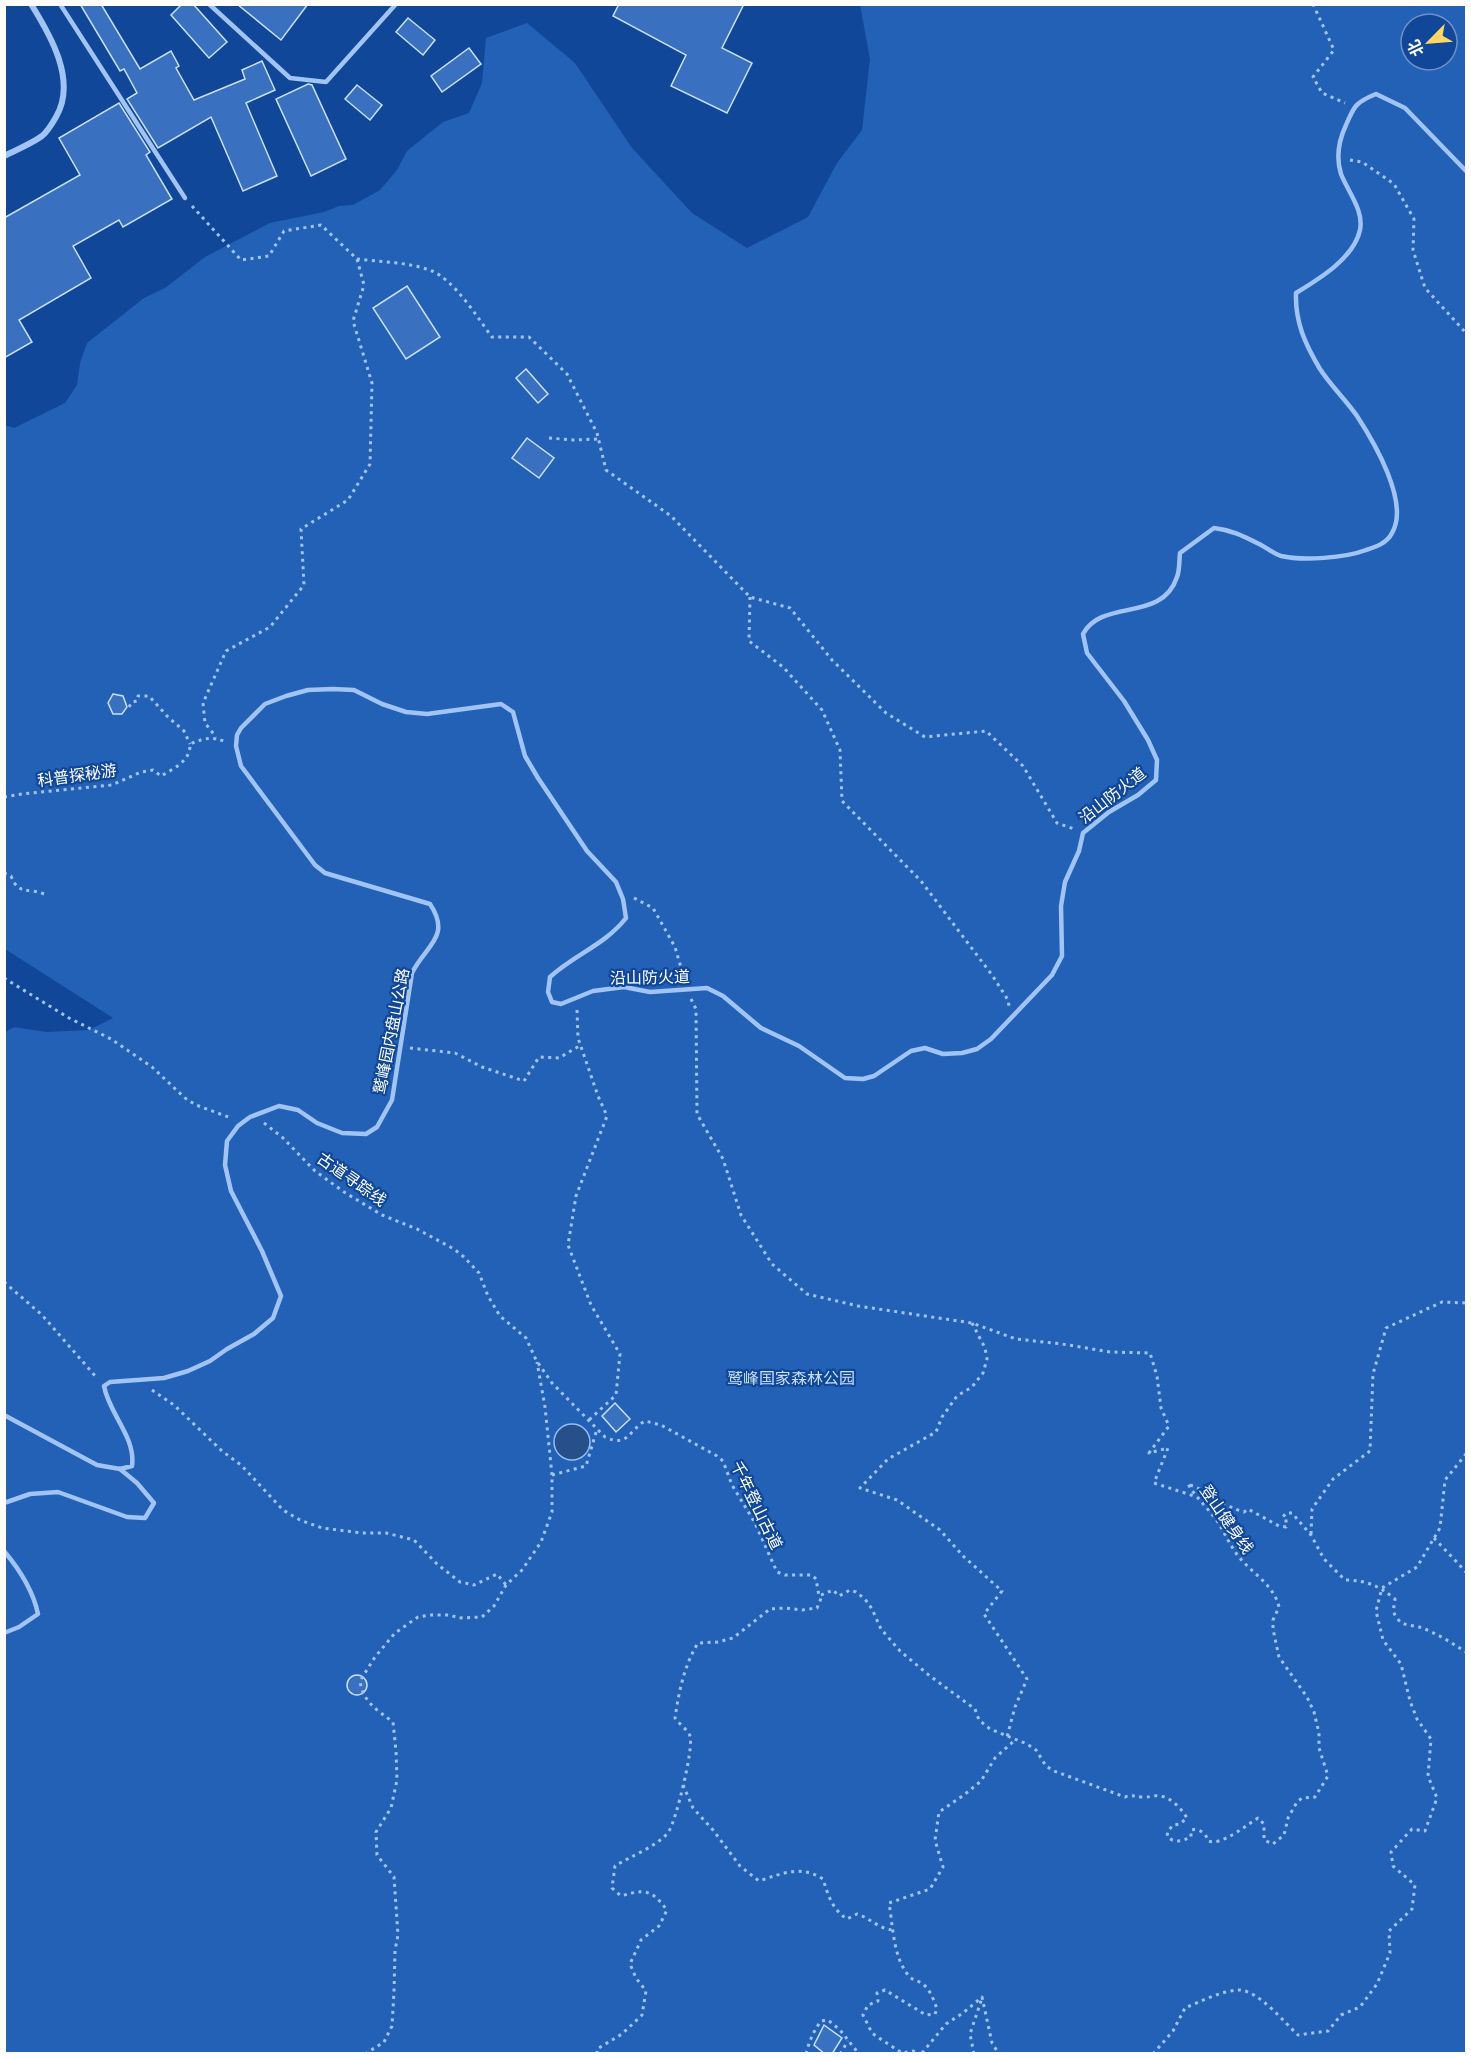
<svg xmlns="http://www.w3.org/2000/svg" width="1471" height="2058" font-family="Quicksand,'Noto Sans SC',sans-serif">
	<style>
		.green { fill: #2361b7; fill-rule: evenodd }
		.water { fill: #27508b; stroke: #92bef8; stroke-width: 1.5 }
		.building { fill: #3970c0; stroke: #c9dffe; stroke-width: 1.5 }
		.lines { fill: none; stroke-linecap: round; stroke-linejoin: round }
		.path { stroke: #a1c4f4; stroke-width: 3; stroke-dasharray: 3 4.5; stroke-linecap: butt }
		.service { stroke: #a1c4f4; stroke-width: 4.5 }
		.minor { stroke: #a1c4f4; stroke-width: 6 }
		.labels { text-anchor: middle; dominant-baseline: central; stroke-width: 4.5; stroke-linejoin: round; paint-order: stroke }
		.street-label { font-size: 16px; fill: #fff; stroke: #104798 }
		.park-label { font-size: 16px; fill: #c9dffe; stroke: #104798 }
	</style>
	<rect width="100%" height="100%" fill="#104798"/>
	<path class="green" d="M860 5H1466V2053H5V1032L14 1027 46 1032 89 1030 113 1018 5 949 4 425 14 428 65 403 77 385 80 363 87 343 144 298 165 288 205 257 270 223 324 212 339 206 353 205 380 190 397 170 407 151 443 122 469 113 482 83 486 38 527 23 575 63 632 148 692 213 747 248 808 217 837 163 862 130 870 59ZM1411 24H1447V60H1411Z"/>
	<circle class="water" cx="572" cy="1442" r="18"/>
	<g class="building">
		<path d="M80 4H101L140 69 171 51 179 66 176 68 194 100 245 79 242 70 262 61 275 90 246 103 277 176 243 191 211 117 158 148 127 99 137 93 124 69 120 71Z"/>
		<path d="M182 4H193L227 42 209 58 171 15Z"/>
		<path d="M237 4H308L281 40Z"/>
		<path d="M619 4H744L722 48 752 63 727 113 671 86 686 55 613 16Z"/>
		<path d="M408 18 435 40 423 55 396 32Z"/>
		<path d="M469 48 481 64 442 92 431 76Z"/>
		<path d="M308 84 312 85 346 159 311 176 276 99Z"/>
		<path d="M357 85 382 105 370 120 345 99Z"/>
		<path d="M119 103 150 152 146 155 172 199 123 227 119 220 73 246 91 278 19 320 32 342 4 358V218L80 175 59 138Z"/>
		<path d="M407 286 440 337 406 359 373 308Z"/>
		<path d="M526 369 548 394 538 403 516 378Z"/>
		<path d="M527 438 554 458 539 478 512 458Z"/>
		<path d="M113 694 123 696 127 707 122 714H113L108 703Z"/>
		<path d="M615 1403 630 1419 616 1432 602 1416Z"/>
		<circle cx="357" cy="1685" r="10"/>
		<path d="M824 2025 842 2038 832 2054H825L814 2045Z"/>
	</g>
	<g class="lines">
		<g class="path">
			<path d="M1313 4 1334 50 1313 77 1322 93 1345 103"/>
			<path d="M1350 160 1362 162 1394 184 1414 219 1413 250 1425 288 1466 333"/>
			<path d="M192 206 241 260 269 256 284 231 321 225 357 259 364 285 353 321 372 383 370 464 348 500 301 529 304 585 270 627 226 651 203 703 205 723 216 737"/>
			<path d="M357 259C381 262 409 262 432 271 455 281 477 317 492 337H529L567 374 597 433 606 470 671 516 750 597 790 608 832 660 886 713 925 737 986 731 1023 766 1057 823 1074 829"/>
			<path d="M549 438 573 440 599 439"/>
			<path d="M750 597 749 641 783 667 822 710 840 750 842 801 921 881 992 975 1008 1000 1009 1006"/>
			<path d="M129 707 132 702 137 701 138 696H149L168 717 184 731 190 744"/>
			<path d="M4 797 22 794 112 785 141 772 153 770 161 776C173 769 191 761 190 744 204 738 212 736 226 742"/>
			<path d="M4 873 11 876C19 896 27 887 44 894"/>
			<path d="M634 898 653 908 675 947 684 978"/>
			<path d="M4 978 69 1018 111 1039 152 1067 185 1098 196 1105 231 1118"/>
			<path d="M691 999 696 1009 697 1114 723 1159 741 1215 772 1264 807 1294 858 1306 972 1323 1016 1339 1062 1344 1110 1352 1150 1353 1157 1376 1161 1408 1169 1426 1149 1453 1168 1448 1154 1483 1194 1496"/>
			<path d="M577 1010 578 1038 598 1096 607 1116 576 1196 568 1245 591 1305 620 1354 616 1395 589 1420"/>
			<path d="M410 1048 455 1053 482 1067 524 1081 539 1057 559 1058 581 1045"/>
			<path d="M264 1123 282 1137 315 1171 344 1192 382 1215 417 1229 454 1249 464 1257 479 1273 488 1296 500 1316 526 1338 536 1360 552 1383 605 1437C628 1448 629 1430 645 1421L661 1425 717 1456 723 1461 732 1485 755 1523 777 1572 785 1575H812L816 1579 819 1596 833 1590 839 1596 850 1590 856 1592 865 1599 872 1609 881 1629 900 1651 930 1676 975 1709 979 1720 990 1729 1027 1744 1036 1750 1046 1766 1054 1771 1125 1797C1132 1794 1136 1797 1143 1797 1148 1798 1153 1795 1158 1796 1170 1796 1181 1808 1187 1818L1180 1824 1173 1825 1168 1831 1167 1836C1174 1844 1182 1841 1191 1837V1830C1199 1828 1206 1833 1208 1841 1222 1846 1246 1825 1258 1818L1264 1824V1840L1273 1844 1284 1835 1288 1818 1297 1802 1302 1798 1315 1797 1328 1776 1319 1748V1733L1314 1712 1307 1697 1279 1657 1273 1629V1620L1279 1607C1274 1585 1253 1574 1239 1557 1230 1546 1225 1533 1217 1521 1208 1508 1196 1498 1188 1484"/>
			<path d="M4 1282 42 1315 97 1378"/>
			<path d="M972 1323 985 1348 987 1359 983 1373 972 1387 957 1396 942 1417 936 1432 888 1459 860 1488 897 1500 940 1530 964 1557 1002 1591 984 1614 1027 1679 1015 1707 1007 1737"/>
			<path d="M152 1390 174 1405 222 1451 241 1465 283 1510 300 1520 322 1528 362 1533H386L414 1540 437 1564 460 1582 474 1585 497 1574 506 1585"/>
			<path d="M552 1475 586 1466 597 1429"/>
			<path d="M1190 1485C1210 1492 1223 1506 1244 1512L1248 1509 1279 1526 1286 1527V1519L1283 1517 1286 1513H1292L1311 1535 1324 1559 1345 1580C1366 1580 1379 1586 1395 1599 1394 1606 1392 1613 1397 1618 1402 1626 1411 1625 1419 1627 1435 1632 1452 1643 1466 1652"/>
			<path d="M1311 1534 1312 1509 1333 1479 1370 1451 1373 1374 1386 1328 1442 1302 1466 1303"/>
			<path d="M1434 1538 1466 1572"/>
			<path d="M683 1785 693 1808 713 1830 740 1866 759 1881C783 1873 801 1865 823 1879 828 1895 832 1909 847 1919L857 1914C870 1918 880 1930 894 1930"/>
			<path d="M922 2053 946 2024 963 2013 982 1997 992 2043 999 2054"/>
			<path d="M365 2054 384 2042 392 2026 394 1992 395 1950 398 1935 394 1877 377 1855 376 1832 391 1808 397 1780 396 1751 393 1722C377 1710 363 1702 360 1681L375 1657 395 1633 418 1617 430 1615H450L459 1618 482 1617 494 1606 506 1585 522 1570 541 1542 552 1512V1475L545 1407 537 1362"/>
			<path d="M597 2054V2049L622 2034 642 2015 646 1991 636 1978 630 1964 641 1940 659 1926 667 1910C651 1889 645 1889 621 1896L612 1888 615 1866C629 1857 660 1845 669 1831 676 1820 694 1748 690 1736 688 1730 679 1724 675 1718 679 1691 684 1666 698 1643L718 1642 733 1638 770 1609 785 1608 802 1610 817 1608 822 1596"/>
			<path d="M806 2054C809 2042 813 2032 821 2021L828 2020 840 2030 859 2054"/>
			<path d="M840 2054 848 2041"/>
			<path d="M922 2054 913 2051 902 2053 882 2040 872 2033 863 2015 868 2005 878 2001 877 1993 885 1990 926 2015 935 2014 937 2009C934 2001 931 1991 924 1985 919 1980 912 1981 908 1975 893 1956 893 1926 889 1903L930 1889 943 1867 935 1840 939 1812 964 1795 981 1781 995 1758 1014 1741"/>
			<path d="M974 2054 970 2034 982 1998"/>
			<path d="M1153 2054 1173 2031 1185 2008C1201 2001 1221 1991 1239 1990 1258 1990 1284 2022 1298 2035L1328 2031 1341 2015 1360 2007 1377 1984 1390 1953 1389 1931 1412 1909 1415 1885 1393 1866 1391 1852 1412 1829 1425 1831 1437 1798 1428 1776 1431 1739 1417 1719 1410 1701 1401 1664 1383 1640 1376 1611 1382 1588 1417 1567 1440 1528 1445 1480 1466 1454"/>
		</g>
		<g class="service">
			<path d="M60 4 185 198"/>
			<path d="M209 4 290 78 326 82 396 4"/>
			<path d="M4 1415 97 1465 120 1469 132 1466C136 1437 109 1414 104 1386L110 1382 164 1378 188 1371 210 1361 227 1349 254 1334 273 1318 281 1296 262 1251 231 1191 225 1165 227 1141 238 1126 250 1117 279 1106 298 1110 317 1123 342 1133 366 1134 377 1127 392 1100 412 973C425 946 452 937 430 904L325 873 315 865 241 766 236 746 237 735 241 728 265 704 286 696 308 690 333 689 354 690 382 704 406 712 427 714 501 704 513 712 525 756 538 778 587 851 616 882 623 899 626 918C606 944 574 955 550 977L548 992 552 1002 561 1004 593 991 624 987 650 992 707 988 723 996 761 1028 799 1046 845 1078 863 1079 874 1076 911 1051 925 1048 943 1054 962 1053 977 1049 991 1039 1052 975 1062 956 1061 906 1065 882 1079 851 1083 833 1109 812 1138 795 1156 780 1157 760 1148 740 1124 701 1087 653 1083 634C1102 598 1162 623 1177 577 1180 570 1179 560 1180 553L1214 528C1232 530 1245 537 1261 545 1267 548 1274 554 1281 556 1303 561 1345 558 1366 550 1376 547 1387 543 1392 533 1410 503 1374 442 1357 416 1346 400 1331 386 1320 369 1305 344 1295 322 1296 293 1319 279 1354 258 1360 230 1364 210 1348 192 1341 174 1336 158 1339 140 1346 125 1354 106 1356 102 1376 94L1405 108 1466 171"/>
			<path d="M4 1503 30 1494 58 1492 127 1517 145 1518 154 1503 137 1483 120 1469"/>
			<path d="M4 1551C20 1570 33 1590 38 1614L19 1627 4 1633"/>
		</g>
		<path class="minor" d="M4 156C16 150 31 144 42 136 47 132 52 124 56 117 77 81 51 36 31 4"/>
	</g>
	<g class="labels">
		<g class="street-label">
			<text transform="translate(77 775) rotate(-8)">科普探秘游</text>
			<text transform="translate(1112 795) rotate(-38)">沿山防火道</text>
			<text transform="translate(650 977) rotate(-1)">沿山防火道</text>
			<text transform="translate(391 1031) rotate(-79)">鹫峰园内盘山公路</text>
			<text transform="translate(352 1179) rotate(35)">古道寻踪线</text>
			<text transform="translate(757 1505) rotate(64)">千年登山古道</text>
			<text transform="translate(1227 1519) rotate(55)">登山健身线</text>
		</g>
		<g class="park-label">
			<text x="791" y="1378">鹫峰国家森林公园</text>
		</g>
	</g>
	<rect width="1471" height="2058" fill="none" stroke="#ffffff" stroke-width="12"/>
	<g transform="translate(1429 42) rotate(245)"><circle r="28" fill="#104798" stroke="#7091c1" stroke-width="1.5"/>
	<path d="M0-4.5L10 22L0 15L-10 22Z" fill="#ffd764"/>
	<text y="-9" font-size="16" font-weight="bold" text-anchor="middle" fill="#ffffff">北</text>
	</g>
</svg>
